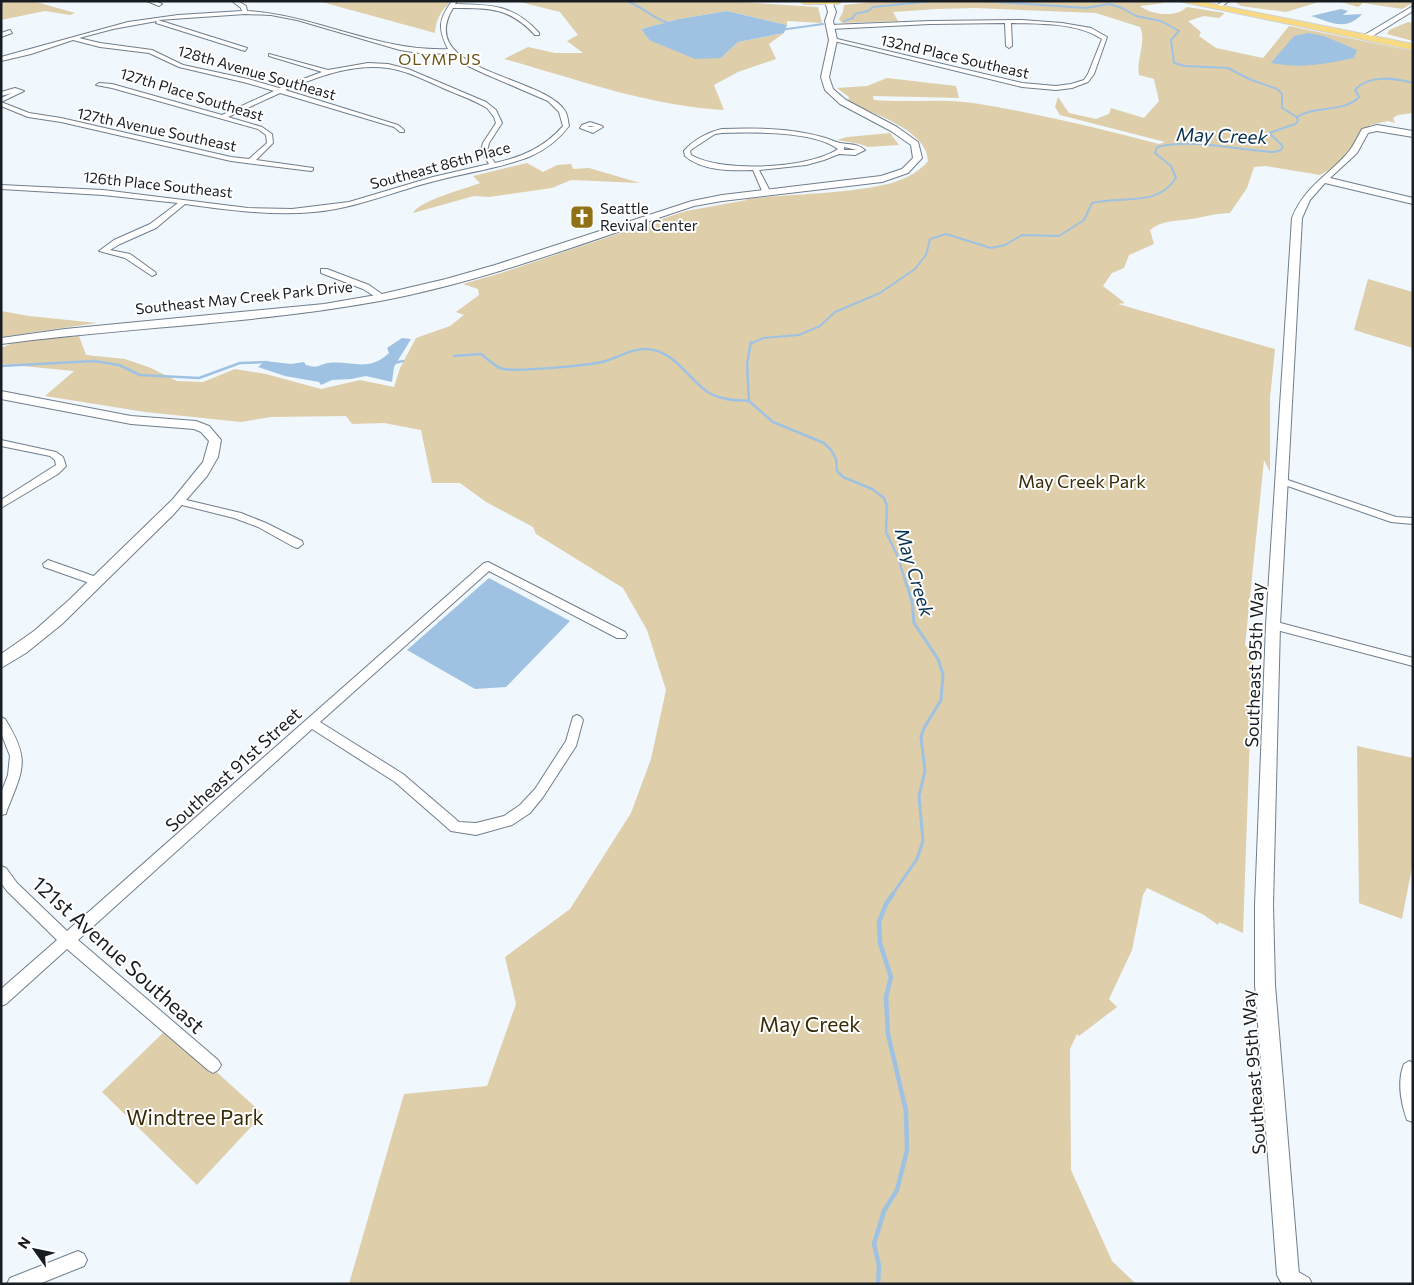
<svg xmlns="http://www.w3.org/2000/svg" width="1414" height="1285" font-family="Commissioner,sans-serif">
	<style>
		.green { fill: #deceaa }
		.water { fill: #9fc2e3 }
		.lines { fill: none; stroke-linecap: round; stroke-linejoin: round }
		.stream-far3 { stroke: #9fc2e3; stroke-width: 2 }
		.stream-far2 { stroke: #9fc2e3; stroke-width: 2.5 }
		.stream-far1 { stroke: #9fc2e3; stroke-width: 3 }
		.stream { stroke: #9fc2e3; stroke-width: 4.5 }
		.minor-casing { stroke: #707e8c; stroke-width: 2 }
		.tertiary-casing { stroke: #707e8c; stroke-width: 2 }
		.primary-casing { stroke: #d1d2d3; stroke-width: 2 }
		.minor { fill: #fff; fill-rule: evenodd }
		.tertiary { fill: #fff; fill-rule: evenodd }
		.primary { fill: #f8da83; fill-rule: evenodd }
		.labels { text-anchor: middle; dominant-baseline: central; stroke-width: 4; stroke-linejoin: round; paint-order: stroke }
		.far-street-label { font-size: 15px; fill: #171d22; stroke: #fff }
		.far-poi-label { font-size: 15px; fill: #171d22; stroke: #fff; text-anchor: start }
		.far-neighbourhood-label { font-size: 16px; letter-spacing: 1px; fill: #695318; stroke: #fff }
		.park-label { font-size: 18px; fill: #372a06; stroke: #fff }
		.street-label { font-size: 18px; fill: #171d22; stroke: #fff }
		.water-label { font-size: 19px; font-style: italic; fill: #083151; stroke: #fff }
		.near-street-label { font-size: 21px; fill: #171d22; stroke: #fff }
		.near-park-label { font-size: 21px; fill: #372a06; stroke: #fff }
	</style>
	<rect width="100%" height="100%" fill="#f0f7fd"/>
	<g class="green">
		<path d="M1 1H33L75 13 70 15 45 11 1 20V11L4 10 1 9Z"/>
		<path d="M318 1H451C441 11 436 19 435 33Z"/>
		<path d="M516 1H724L818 7 822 23 787 21V25L727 11 679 19 641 29 649 40 721 58 738 42 784 33 769 44 776 59 738 72 714 85 724 110C648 106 576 79 504 59L528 47 555 53H583L567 41 578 35 560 12Z"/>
		<path d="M883 1H1152L1165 3 1140 6C1152 15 1175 18 1187 7L1225 13 1219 18 1204 16 1188 21 1201 32 1199 36 1216 48 1263 58 1289 26 1413 51V113L1398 115 1393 118 1395 123 1388 121 1370 125 1352 156 1320 175 1266 166 1254 167 1247 188 1230 213C1217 213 1204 217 1191 219 1177 221 1162 220 1150 230L1154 244 1129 255 1124 268 1112 273 1103 286 1125 303 1118 304 1275 349 1270 398V472L1264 460 1245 646 1253 648 1243 933 1219 922 1218 925 1204 915 1147 888 1143 895 1132 950 1109 999 1117 1007 1079 1036 1077 1034 1070 1049 1071 1170 1112 1261 1136 1284H349L404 1094 487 1086 516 1004 505 957 570 909 631 813 651 759 666 690 647 630 623 588 536 534 533 527 486 502 460 483H432L421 430 384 423 352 424 346 416 271 417 241 422 145 412 45 396 74 371 1 364V348L15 342 79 336 86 355 125 359 151 368 177 381 203 382 235 369 266 374 321 389 360 380 394 387 400 368 416 338 450 326 464 315 456 312 479 295 478 289 463 284 501 273 686 211 747 200 746 199C791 194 848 194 892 183 905 179 919 172 928 161 927 130 874 114 848 102L849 97 837 88 867 86 887 78 956 86 959 98 873 96 874 100C906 103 940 98 973 103 1036 113 1097 128 1159 144L1165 142 1060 115 1055 107 1058 97 1069 113 1096 119 1109 114 1111 108 1144 118 1159 101 1154 79 1139 75C1136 59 1147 41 1140 27L1096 13 975 8 936 9 893 12 898 21 842 23 839 19 843 12 844 5Z"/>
		<path d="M1238 1H1322L1286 12 1241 6 1236 3Z"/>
		<path d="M1337 1H1413V3L1402 9 1363 3 1358 7Z"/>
		<path d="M1408 22 1413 23V41L1387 34 1389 30Z"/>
		<path d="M890 133 899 145 868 147 860 144 837 140 847 137Z"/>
		<path d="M527 163 543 172 557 165 571 164 573 169 589 168 640 183 571 180 552 188 489 197 474 196 413 213C420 200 465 189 480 183L473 176Z"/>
		<path d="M1368 279 1413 292V348L1354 330Z"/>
		<path d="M1 311 29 316 97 323 1 337Z"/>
		<path d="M1357 746 1413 758V862L1402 919 1359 903Z"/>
		<path d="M168 1028 263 1114 197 1185 102 1092Z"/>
	</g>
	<g class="water">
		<path d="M1341 9 1348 11 1343 15 1362 14C1346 32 1330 22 1311 16Z"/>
		<path d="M727 11 787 25 784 33 738 42 721 58 695 59 649 40 641 29 679 19Z"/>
		<path d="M1308 33 1324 36 1357 50 1354 58C1324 64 1302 69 1271 63L1294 36Z"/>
		<path d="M402 338 411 339 394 367 392 382 366 376 351 379 332 380 321 385 319 382 285 376 258 367 265 361 291 364 304 362 306 365C320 369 317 365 328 363 353 360 367 373 389 353L387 348Z"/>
		<path d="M489 578 570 621 506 687 475 689 407 650Z"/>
	</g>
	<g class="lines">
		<g class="stream-far3">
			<path d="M626 1C642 6 653 19 669 23"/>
			<path d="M983 1 1086 8 1109 4 1122 8 1136 16 1161 21 1179 31 1171 40 1174 63 1185 66 1228 68 1249 79 1277 89 1282 94V108L1297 117"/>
			<path d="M844 21 853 18 855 14 868 11 873 7 932 1"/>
			<path d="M780 30 823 24"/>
			<path d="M750 344 763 338 799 335 820 326 835 312 880 293 915 269 926 255 930 239 946 234 991 248 1005 245 1022 235 1059 236 1084 220 1092 203C1122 195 1157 208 1176 178L1171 166 1155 153 1157 147C1196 138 1235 150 1274 152L1281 150 1283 146 1269 133 1295 124 1298 121 1297 117C1315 105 1344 113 1359 97L1355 90C1369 74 1394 78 1413 83"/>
		</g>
		<g class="stream-far2">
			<path d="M751 342 747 364 749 401 773 422 824 443 831 450 836 459 837 471 843 477 872 489 884 498 887 506 886 532 898 557 907 587"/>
			<path d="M454 356 481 354C487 358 493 365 500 368 511 373 593 365 606 361 619 357 633 348 647 349 677 351 690 383 711 394 722 400 737 400 749 401"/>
			<path d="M394 363 403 361"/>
			<path d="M1 366 94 361 119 365 140 375 199 378 240 363 267 362"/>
		</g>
		<path class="stream-far1" d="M892 895 917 859 923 841 919 796 925 771 921 737 924 728 941 700 943 675 938 659 914 623 912 602 907 585"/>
		<path class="stream" d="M878 1284 879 1266 874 1244 884 1211 897 1190 907 1150 906 1111 888 1034 886 997 891 977 880 943 879 922 886 904 893 894"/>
		<g class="minor-casing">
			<g id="minor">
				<path d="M147 1H155L162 4 159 6Z"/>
				<path d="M232 1H238L246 6 247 11C316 15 378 52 448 49 438 29 438 20 452 1H457L455 4C491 5 513 4 539 33V35H535C509 7 489 8 453 8 414 72 545 76 565 111 568 115 568 122 569 126 559 139 547 149 531 156 502 168 469 172 439 180 397 190 358 208 314 212 271 216 228 210 185 204L156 228 120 244 110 250 130 254 155 272 156 274 152 276 125 258 99 251 114 240 150 224 178 203 103 195 1 189V185L103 190 248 208 292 209 349 202 433 177 489 164 481 151 483 143 496 123 494 117 487 108C474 100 459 95 445 89 427 81 408 71 388 68 352 63 318 77 285 90L398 125 404 130V132H400L394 127 280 93 228 117 262 127 272 134 273 143 256 160 313 168V170L311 171 231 161 61 122 28 117 1 106V102L29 113 61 118 231 157 249 159 267 143 266 135 258 129 112 88 96 85 99 83 112 84 222 115 274 91 247 83 179 67 149 53 100 47 73 40 31 54 1 61V57L128 22 178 15 242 11 241 8ZM245 14 271 15 297 20 400 50 426 54 451 53 464 64 485 74 548 101 559 112 563 126C545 147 522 157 495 163L487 151 489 143 502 123 496 110 486 102 408 69 388 64 368 63 328 70 269 54V56L322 72 279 88 248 79 183 65 152 50 100 43 79 38 113 29 157 21 156 23 245 51 247 48 158 20Z"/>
				<path d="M1223 1H1229L1220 8H1216V6Z"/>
				<path d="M1022 20 1062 23 1091 28 1107 37 1094 74 1088 82 1072 88 1056 90 1022 87 830 40 833 38 1022 83 1056 86 1071 84 1084 80 1088 74 1102 39C1076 22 1041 24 1011 23L1012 46 1009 48 1006 46 1005 23 930 24 830 29 827 27 830 25 930 21Z"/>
				<path d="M10 30 12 33 1 37V33Z"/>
				<path d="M15 88 24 91 1 102V98L12 93 1 96V92Z"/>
				<path d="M590 122 602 126 603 127 593 133 580 128 582 125ZM590 126 595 127H587Z"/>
				<path d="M722 129C755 128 790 128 822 137 828 138 834 142 840 143 850 145 857 143 865 150L855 155 839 154 824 160 806 165 759 170 771 193 767 195 763 193 753 170C731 171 702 171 685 156L684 151C693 140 708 132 722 129ZM722 133C751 132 815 131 838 149 808 169 722 173 691 155L690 151 692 149 715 134ZM844 147 857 150H844Z"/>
				<path d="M321 269H327L369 285 386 297 379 299 363 289 321 273Z"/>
				<path d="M1 440 56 452 63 457 66 466 58 474 1 508V500L56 465 55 460 50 456 1 446Z"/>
				<path d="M1282 478 1396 517 1413 518V524L1391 522 1279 483 1277 481Z"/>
				<path d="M178 498 241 513 266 523 302 541 303 544 298 548 294 547 258 527 234 518 174 503 173 501 174 499Z"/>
				<path d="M48 560 102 579 103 582 98 586 44 567 43 564Z"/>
				<path d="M488 562 625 632 627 635 625 638H617L489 571 320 722 403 774 459 822 476 823 504 816 520 805 535 789 566 741 573 717 577 715 581 717 583 720 576 746 543 797 530 813 512 825 476 835 451 831 395 782 312 729 78 940 218 1060 221 1065 218 1070 213 1073 208 1070 67 949 6 1004 1 1006V989L57 940 7 891 1 883V866L6 868 17 883 67 931 484 563Z"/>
				<path d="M1273 621 1413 658V666L1269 628 1267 625Z"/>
				<path d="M1 717 5 719C30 759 24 768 7 810L6 814 1 815V793L8 775 10 756 1 733Z"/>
				<path d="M1409 1061 1413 1063V1122L1407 1120C1401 1103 1397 1081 1404 1064Z"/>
				<path d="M78 1251 84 1254 87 1260 84 1266 39 1284H7L10 1278Z"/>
				<path d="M1288 1266 1309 1278 1312 1284C1299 1284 1285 1285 1279 1275L1282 1269Z"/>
			</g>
		</g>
		<g class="tertiary-casing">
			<g id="tertiary">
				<path d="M825 1H832L836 12 833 21 837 40 829 77 833 89 846 100 897 127 918 142 922 158 908 173 882 182 722 201 694 206C591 240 487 281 380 301 255 324 127 327 1 344V338L65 329 324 304 382 294 446 279 495 265 692 201 722 195 881 176 902 169 913 158 911 145 891 131 840 104 825 90 821 77 829 40 825 21 828 12Z"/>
				<path d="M1413 6V11L1368 39 1361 37Z"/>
				<path d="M1377 125 1413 131V137L1377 131 1368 133 1357 153 1330 178 1413 198V204L1325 183 1310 200 1302 218 1280 625 1273 905 1275 985 1299 1275 1296 1283 1282 1284 1277 1275 1255 985V905L1266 625 1292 218C1305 185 1330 175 1350 150 1355 143 1358 136 1362 129Z"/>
				<path d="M1 391 131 416 196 421 209 426 221 440 218 457 207 476 173 515 62 624 26 653 1 668V654L34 631 69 600 173 499 203 462 209 441 201 432 194 429 131 424 1 399Z"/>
			</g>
		</g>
		<g class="primary-casing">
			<g id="primary">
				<path d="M800 1H842L838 4H804Z"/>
				<path d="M1179 1H1199L1413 44V50Z"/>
			</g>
		</g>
		<use href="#minor" class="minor"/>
		<use href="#tertiary" class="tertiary"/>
		<use href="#primary" class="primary"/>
	</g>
	<defs>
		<g id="church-square" transform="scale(1.25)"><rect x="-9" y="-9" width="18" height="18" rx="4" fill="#907116" stroke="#fff"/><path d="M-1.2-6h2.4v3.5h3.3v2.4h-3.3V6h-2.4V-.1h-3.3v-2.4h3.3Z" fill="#fff"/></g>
	</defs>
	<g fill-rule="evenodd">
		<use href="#church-square" x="582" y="217"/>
	</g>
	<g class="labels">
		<g class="far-street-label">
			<text transform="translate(955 56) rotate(13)">132nd Place Southeast</text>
			<text transform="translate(257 72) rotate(16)">128th Avenue Southeast</text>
			<text transform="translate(192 94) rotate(17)">127th Place Southeast</text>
			<text transform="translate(157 129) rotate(12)">127th Avenue Southeast</text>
			<text transform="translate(440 165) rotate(-15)">Southeast 86th Place</text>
			<text transform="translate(158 184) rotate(6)">126th Place Southeast</text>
			<text transform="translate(244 297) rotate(-6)">Southeast May Creek Park Drive</text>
		</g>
		<g class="far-poi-label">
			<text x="600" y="208">Seattle<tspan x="600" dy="17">Revival Center</tspan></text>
		</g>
		<g class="far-neighbourhood-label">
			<text x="440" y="58">OLYMPUS</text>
		</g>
		<g class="park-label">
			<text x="1082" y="481">May Creek Park</text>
		</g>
		<g class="street-label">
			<text transform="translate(1254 665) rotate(-88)">Southeast 95th Way</text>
			<text transform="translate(233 769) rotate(-42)">Southeast 91st Street</text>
			<text transform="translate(1253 1072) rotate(-94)">Southeast 95th Way</text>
		</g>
		<g class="water-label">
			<text transform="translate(1222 135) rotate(2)">May Creek</text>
			<text transform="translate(915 572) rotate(73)">May Creek</text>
		</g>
		<g class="near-street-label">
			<text transform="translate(119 954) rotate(42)">121st Avenue Southeast</text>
		</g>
		<g class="near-park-label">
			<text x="810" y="1023">May Creek</text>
			<text x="195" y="1116">Windtree Park</text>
		</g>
	</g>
	<rect width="1414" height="1285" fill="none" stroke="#171d22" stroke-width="5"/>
	<g transform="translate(35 1250) rotate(303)" stroke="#ffffff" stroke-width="4" paint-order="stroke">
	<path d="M0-4L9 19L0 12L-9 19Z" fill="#171d22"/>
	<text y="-8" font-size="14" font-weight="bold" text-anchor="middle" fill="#171d22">N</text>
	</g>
</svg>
